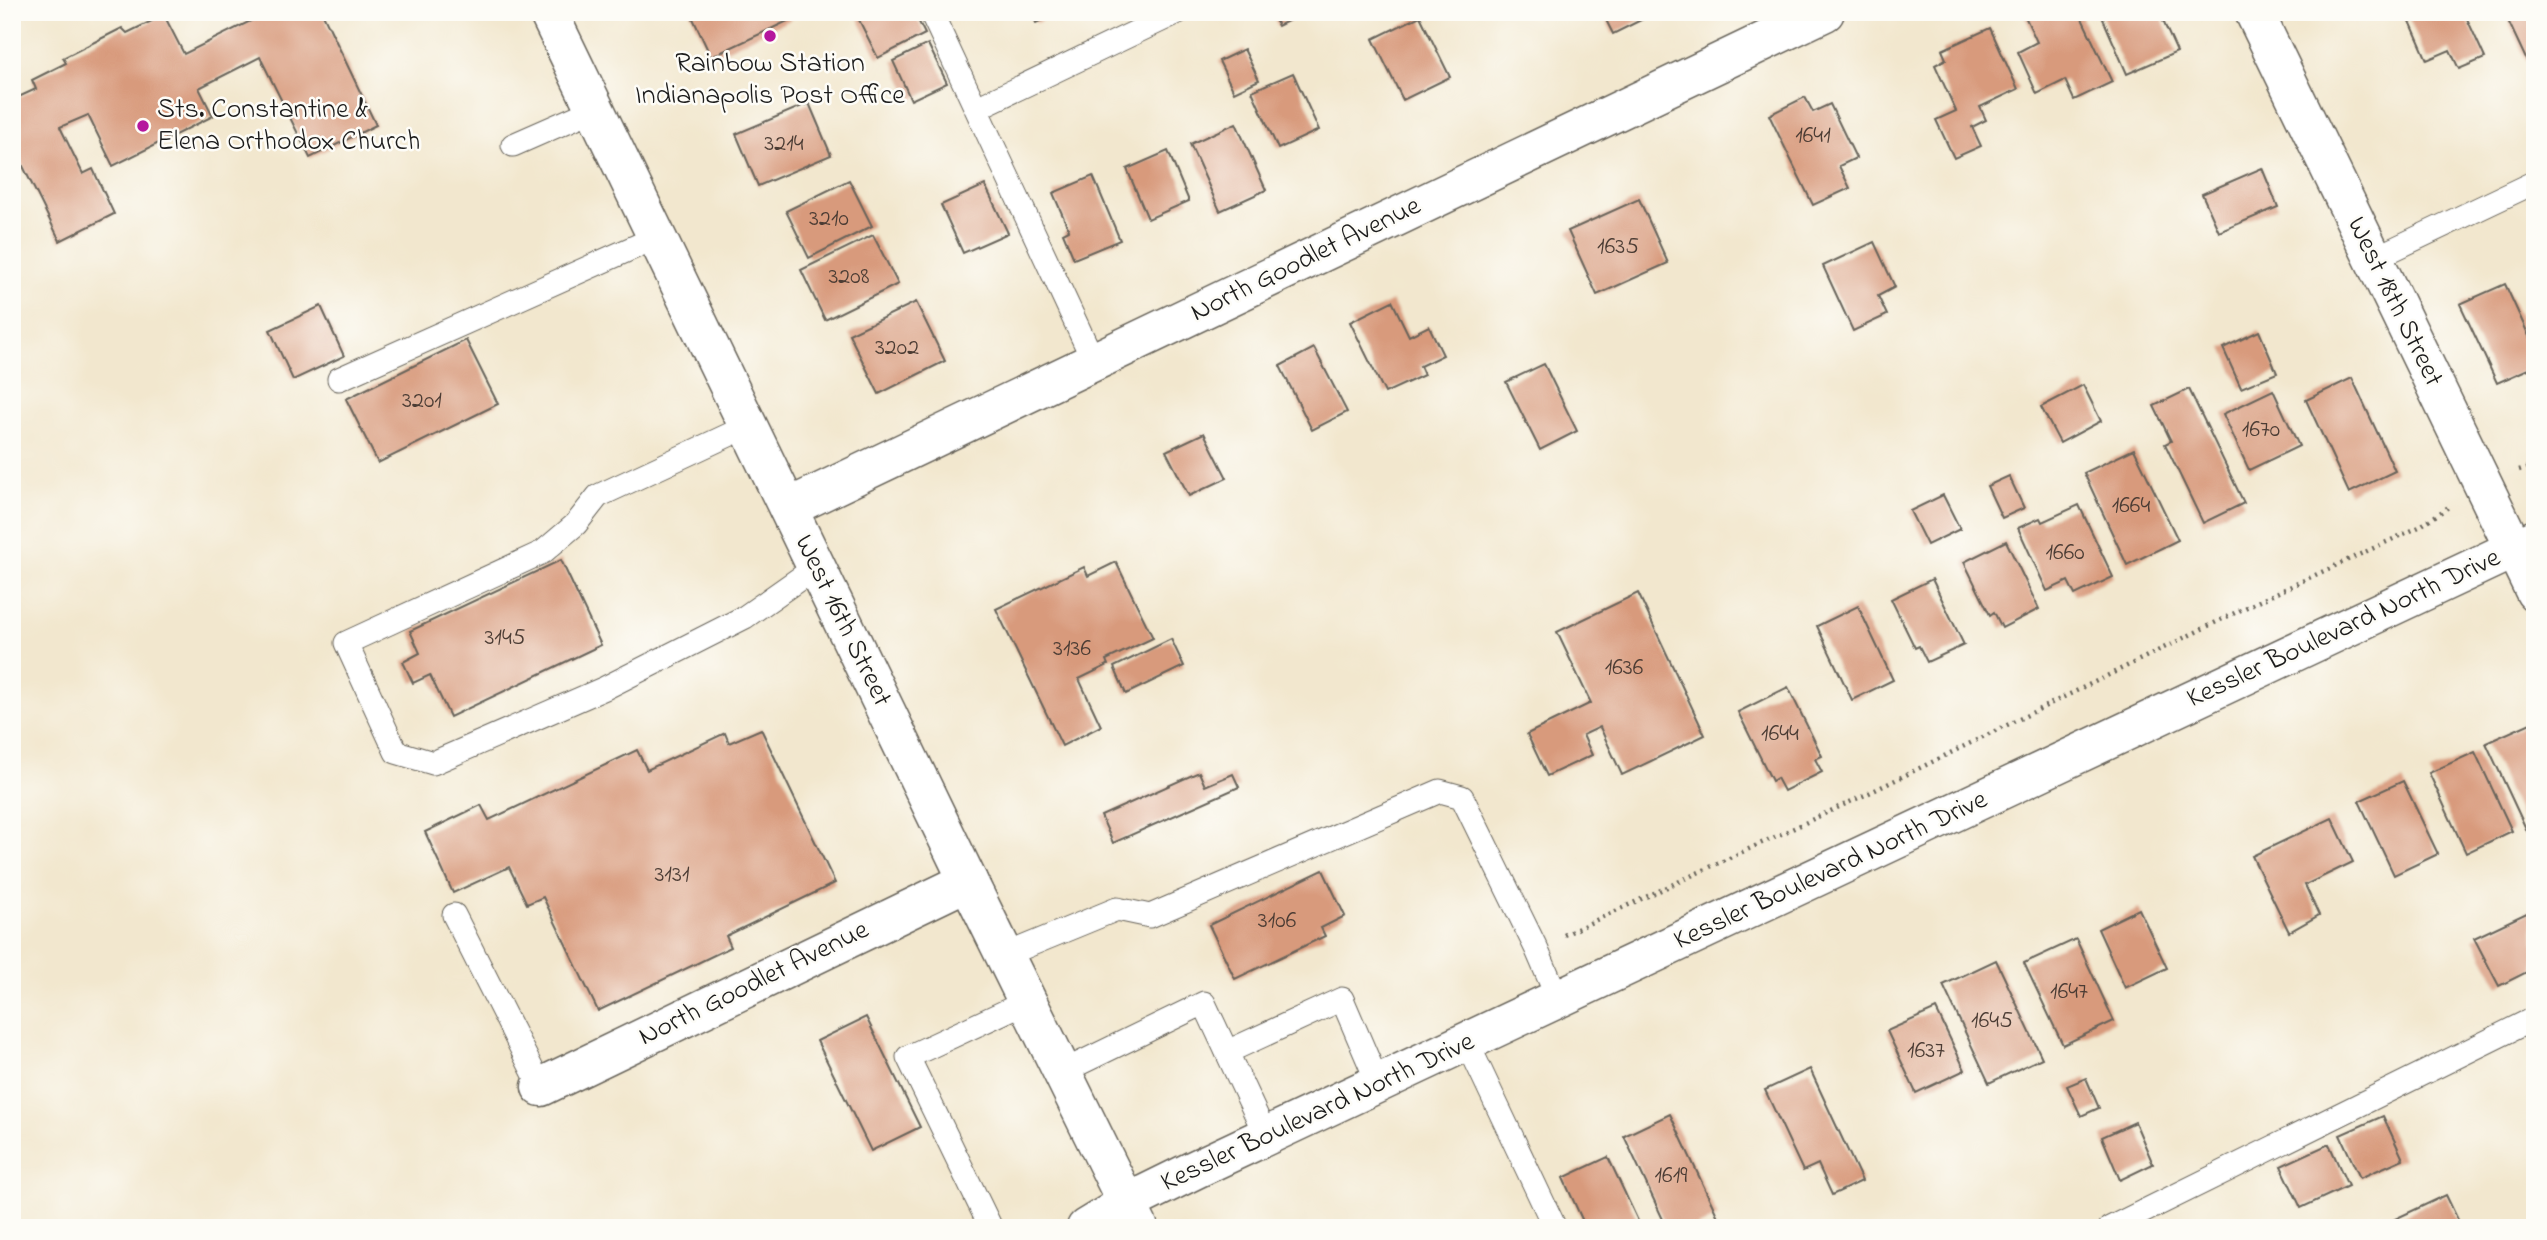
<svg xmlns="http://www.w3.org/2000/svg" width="2547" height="1240" font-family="'Indie Flower',sans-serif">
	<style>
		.building { fill: #d89a7c }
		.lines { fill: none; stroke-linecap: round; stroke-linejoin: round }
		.service-casing { stroke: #67635a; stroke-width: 25 }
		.minor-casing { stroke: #67635a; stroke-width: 41 }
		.secondary-casing { stroke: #67635a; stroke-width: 41 }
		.primary-casing { stroke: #67635a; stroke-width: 41 }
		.path { stroke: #67635a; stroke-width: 4.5; stroke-dasharray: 2 5; stroke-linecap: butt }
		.service { stroke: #fff; stroke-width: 23 }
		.minor { stroke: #fff; stroke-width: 38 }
		.secondary { stroke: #fff; stroke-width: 38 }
		.primary { stroke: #fff; stroke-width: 38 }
		.poi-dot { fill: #b5179e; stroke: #fdfcf7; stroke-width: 2.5 }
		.labels { text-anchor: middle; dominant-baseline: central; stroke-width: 5; stroke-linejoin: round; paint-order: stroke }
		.number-label { font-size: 24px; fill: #4b3c34 }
		.poi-label { font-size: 28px; fill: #1c1c1c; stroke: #fdfcf7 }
		.street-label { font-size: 28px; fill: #1c1c1c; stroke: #fdfcf7 }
	</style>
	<rect width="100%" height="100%" fill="#fdfcf7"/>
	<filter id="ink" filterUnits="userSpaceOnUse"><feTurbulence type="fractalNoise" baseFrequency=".0143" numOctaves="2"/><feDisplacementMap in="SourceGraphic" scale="14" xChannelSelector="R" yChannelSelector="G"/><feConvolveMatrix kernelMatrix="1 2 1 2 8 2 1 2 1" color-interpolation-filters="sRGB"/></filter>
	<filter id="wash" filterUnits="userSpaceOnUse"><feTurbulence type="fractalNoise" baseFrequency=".00686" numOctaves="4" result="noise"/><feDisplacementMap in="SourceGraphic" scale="28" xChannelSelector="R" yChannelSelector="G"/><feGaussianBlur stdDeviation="1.57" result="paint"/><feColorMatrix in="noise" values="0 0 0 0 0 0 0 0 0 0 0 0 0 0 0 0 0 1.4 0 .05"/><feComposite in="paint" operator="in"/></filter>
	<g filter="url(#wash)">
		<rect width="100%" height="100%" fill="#f2e7ce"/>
		<g id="blocks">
			<g class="building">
				<path d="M269 12H322L376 125 310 158 260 57 199 88 213 116 113 166 88 115 60 127 83 174 93 169 114 214 60 241 12 144V100L36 89 32 80 66 63 63 58 122 28 127 33 164 15 184 54Z"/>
				<path d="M690 12H789L792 19 711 57Z"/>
				<path d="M855 12H914L925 34 878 58Z"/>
				<path d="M1031 12H1059L1036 23Z"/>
				<path d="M1112 12H1133L1116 20Z"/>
				<path d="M1271 12H1306L1278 26Z"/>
				<path d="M1602 12H1657L1613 34Z"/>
				<path d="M2023 12H2079L2112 82 2074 100 2065 80 2037 94 2018 52 2037 42Z"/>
				<path d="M2100 12H2159L2177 52 2127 74Z"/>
				<path d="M2406 12H2464L2485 58 2459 69 2450 50 2427 60Z"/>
				<path d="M2504 12H2535V73L2533 74Z"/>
				<path d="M1420 16 1450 77 1403 100 1373 39Z"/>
				<path d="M1990 28 2018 89 1980 107 1986 120 1972 127 1981 146 1954 158 1936 120 1956 111 1935 65 1946 59 1942 50Z"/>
				<path d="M928 44 947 83 911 100 893 61Z"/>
				<path d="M1244 49 1259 80 1234 92 1219 61Z"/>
				<path d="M1293 73 1319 130 1278 149 1252 91Z"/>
				<path d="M1805 97 1813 112 1830 104 1856 158 1839 166 1850 188 1813 205 1769 115Z"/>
				<path d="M809 103 831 155 758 186 736 134Z"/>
				<path d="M1236 123 1266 190 1220 211 1190 144Z"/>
				<path d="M1168 151 1189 201 1148 219 1127 169Z"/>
				<path d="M2262 168 2278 207 2219 232 2202 194Z"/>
				<path d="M1093 176 1120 240 1074 259 1063 233 1069 230 1053 193Z"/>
				<path d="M849 180 872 226 809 258 786 211Z"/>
				<path d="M985 185 1008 233 963 253 941 205Z"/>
				<path d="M1639 199 1668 263 1597 295 1568 231Z"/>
				<path d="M873 235 898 284 825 320 801 270Z"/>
				<path d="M1874 242 1895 287 1878 296 1887 315 1853 331 1823 266Z"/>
				<path d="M2505 284 2535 349V366L2497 383 2460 304Z"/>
				<path d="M1392 301 1409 336 1429 326 1443 355 1420 366 1424 375 1385 393 1350 322Z"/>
				<path d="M916 302 945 361 879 394 849 334Z"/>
				<path d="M321 306 344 356 293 380 270 330Z"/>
				<path d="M2259 331 2277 373 2241 388 2223 348Z"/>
				<path d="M466 340 498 404 378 463 346 399Z"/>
				<path d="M1314 348 1347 412 1312 430 1280 366Z"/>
				<path d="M1544 364 1577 431 1540 450 1506 382Z"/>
				<path d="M2352 378 2395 471 2349 493 2306 400Z"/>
				<path d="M2083 385 2101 421 2060 443 2041 407Z"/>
				<path d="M2189 389 2244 503 2203 523 2165 444 2171 441 2154 406Z"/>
				<path d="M2273 390 2299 446 2249 470 2223 414Z"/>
				<path d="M1204 433 1227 478 1189 496 1166 451Z"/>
				<path d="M2134 449 2178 540 2127 565 2084 473Z"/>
				<path d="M2009 476 2024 508 2002 518 1987 486Z"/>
				<path d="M1943 495 1960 529 1927 545 1910 511Z"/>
				<path d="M2079 505 2113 577 2075 595 2068 581 2047 591 2018 528 2040 518 2042 522Z"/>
				<path d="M2006 541 2039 609 2002 628 1994 612 1990 615 1964 562Z"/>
				<path d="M561 560 601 645 450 717 430 675 413 683 403 662 420 653 410 631Z"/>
				<path d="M1116 562 1153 638 1106 660 1108 665 1079 679 1101 726 1062 746 996 609 1084 567 1088 576Z"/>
				<path d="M1932 579 1964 645 1927 662 1919 646 1915 648 1891 599Z"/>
				<path d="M1638 593 1705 735 1622 775 1600 727 1583 735 1592 755 1547 776 1527 734 1591 703 1557 632Z"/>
				<path d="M1858 606 1893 680 1852 700 1817 626Z"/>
				<path d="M1171 639 1184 666 1126 694 1114 667Z"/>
				<path d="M1788 687 1822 756 1815 759 1822 772 1784 791 1777 778 1772 781 1738 712Z"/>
				<path d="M2535 721V848L2486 743Z"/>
				<path d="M761 729 835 883 726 936 731 947 598 1011 543 897 527 904 509 867 453 893 425 832 481 805 489 820 637 750 647 770 725 733 729 743Z"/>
				<path d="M2475 752 2512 831 2466 853 2429 773Z"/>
				<path d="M1199 772 1205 786 1233 774 1239 787 1113 843 1101 816Z"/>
				<path d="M2403 781 2438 854 2394 875 2359 801Z"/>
				<path d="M2332 818 2353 862 2305 885 2319 915 2289 932 2252 856Z"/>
				<path d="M1323 870 1345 916 1321 928 1325 936 1235 979 1209 925Z"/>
				<path d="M2139 909 2167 968 2125 988 2098 929Z"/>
				<path d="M2533 910 2535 968 2499 986 2474 938Z"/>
				<path d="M2076 939 2114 1021 2063 1045 2024 963Z"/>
				<path d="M1996 960 2042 1058 1989 1083 1943 985Z"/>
				<path d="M1936 1009 1965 1070 1916 1093 1887 1031Z"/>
				<path d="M866 1017 920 1127 871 1151 817 1041Z"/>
				<path d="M1810 1069 1862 1181 1832 1195 1818 1164 1803 1171 1765 1090Z"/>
				<path d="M2086 1078 2099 1108 2081 1116 2067 1086Z"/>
				<path d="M1670 1114 1718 1217 1694 1228H1667L1624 1136Z"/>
				<path d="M2383 1116 2403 1159 2360 1178 2340 1135Z"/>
				<path d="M2135 1122 2153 1164 2120 1180 2102 1137Z"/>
				<path d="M2329 1144 2348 1186 2301 1208 2281 1166Z"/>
				<path d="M1608 1157 1640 1225 1634 1228H1586L1563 1178Z"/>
				<path d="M2446 1195 2462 1228H2400L2395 1219Z"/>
			</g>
		</g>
	</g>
	<g filter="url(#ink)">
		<use href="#blocks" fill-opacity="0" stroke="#67635a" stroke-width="2"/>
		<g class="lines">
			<g class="service-casing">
				<g id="service">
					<path d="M931 12 1094 362"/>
					<path d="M977 108 1178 12"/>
					<path d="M513 145 595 109"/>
					<path d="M2373 259 2535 182"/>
					<path d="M339 379 657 237"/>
					<path d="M748 426 598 496 576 524 543 552 346 643 396 752 433 763 605 688 745 617 816 567"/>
					<path d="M454 915 541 1087"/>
					<path d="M1005 955 1117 909 1150 916 1440 791 1462 797 1536 948 1558 999"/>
					<path d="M1467 1042 1555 1228"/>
					<path d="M1227 1052 1342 999 1378 1083"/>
					<path d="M1062 1072 1204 1003 1266 1136"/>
					<path d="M991 1228 908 1057 1028 1001"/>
					<path d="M2110 1228 2535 1018"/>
				</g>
			</g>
			<g class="minor-casing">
				<g id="minor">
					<path d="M2254 12 2535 592"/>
					<path d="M788 508 1825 12"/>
					<path d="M541 1087 968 881"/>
				</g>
			</g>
			<g class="secondary-casing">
				<path id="secondary" d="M1086 1228 1127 1203 1196 1169 2535 539"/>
			</g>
			<g class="primary-casing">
				<path id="primary" d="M548 12 968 881 1139 1228"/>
			</g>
			<g class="path">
				<path d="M2519 470 2535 465"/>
				<path d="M1564 935 1867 794 2259 601 2419 527 2450 506"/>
			</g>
			<use href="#service" class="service"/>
			<use href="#minor" class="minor"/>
			<use href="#secondary" class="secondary"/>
			<use href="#primary" class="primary"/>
		</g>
	</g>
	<g class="poi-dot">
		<circle cx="770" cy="36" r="7"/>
		<circle cx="143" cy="126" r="7"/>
	</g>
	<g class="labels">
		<g class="number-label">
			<text x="1813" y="136">1641</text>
			<text x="784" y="144">3214</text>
			<text x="829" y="219">3210</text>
			<text x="1618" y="247">1635</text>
			<text x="849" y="277">3208</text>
			<text x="897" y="348">3202</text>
			<text x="422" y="401">3201</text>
			<text x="2261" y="430">1670</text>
			<text x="2131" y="506">1664</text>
			<text x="2065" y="553">1660</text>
			<text x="505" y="638">3145</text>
			<text x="1072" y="649">3136</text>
			<text x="1624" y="668">1636</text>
			<text x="1780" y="734">1644</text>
			<text x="672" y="875">3131</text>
			<text x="1277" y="921">3106</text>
			<text x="2069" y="992">1647</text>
			<text x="1992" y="1021">1645</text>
			<text x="1926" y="1051">1637</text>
			<text x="1671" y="1176">1619</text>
		</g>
		<g class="poi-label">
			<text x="770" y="64">Rainbow Station<tspan x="770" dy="32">Indianapolis Post Office</tspan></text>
			<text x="157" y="110" text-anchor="start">Sts. Constantine &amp;<tspan x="157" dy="32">Elena Orthodox Church</tspan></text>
		</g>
		<g class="street-label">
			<text transform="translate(1306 260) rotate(-26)">North Goodlet Avenue</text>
			<text transform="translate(2394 302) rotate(64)">West 18th Street</text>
			<text transform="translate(842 621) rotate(64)">West 16th Street</text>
			<text transform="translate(2344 629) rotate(-25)">Kessler Boulevard North Drive</text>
			<text transform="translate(1831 871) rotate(-25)">Kessler Boulevard North Drive</text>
			<text transform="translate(754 984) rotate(-26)">North Goodlet Avenue</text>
			<text transform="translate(1318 1113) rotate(-25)">Kessler Boulevard North Drive</text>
		</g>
	</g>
	<rect width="2547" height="1240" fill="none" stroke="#fdfcf7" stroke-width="42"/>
</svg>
